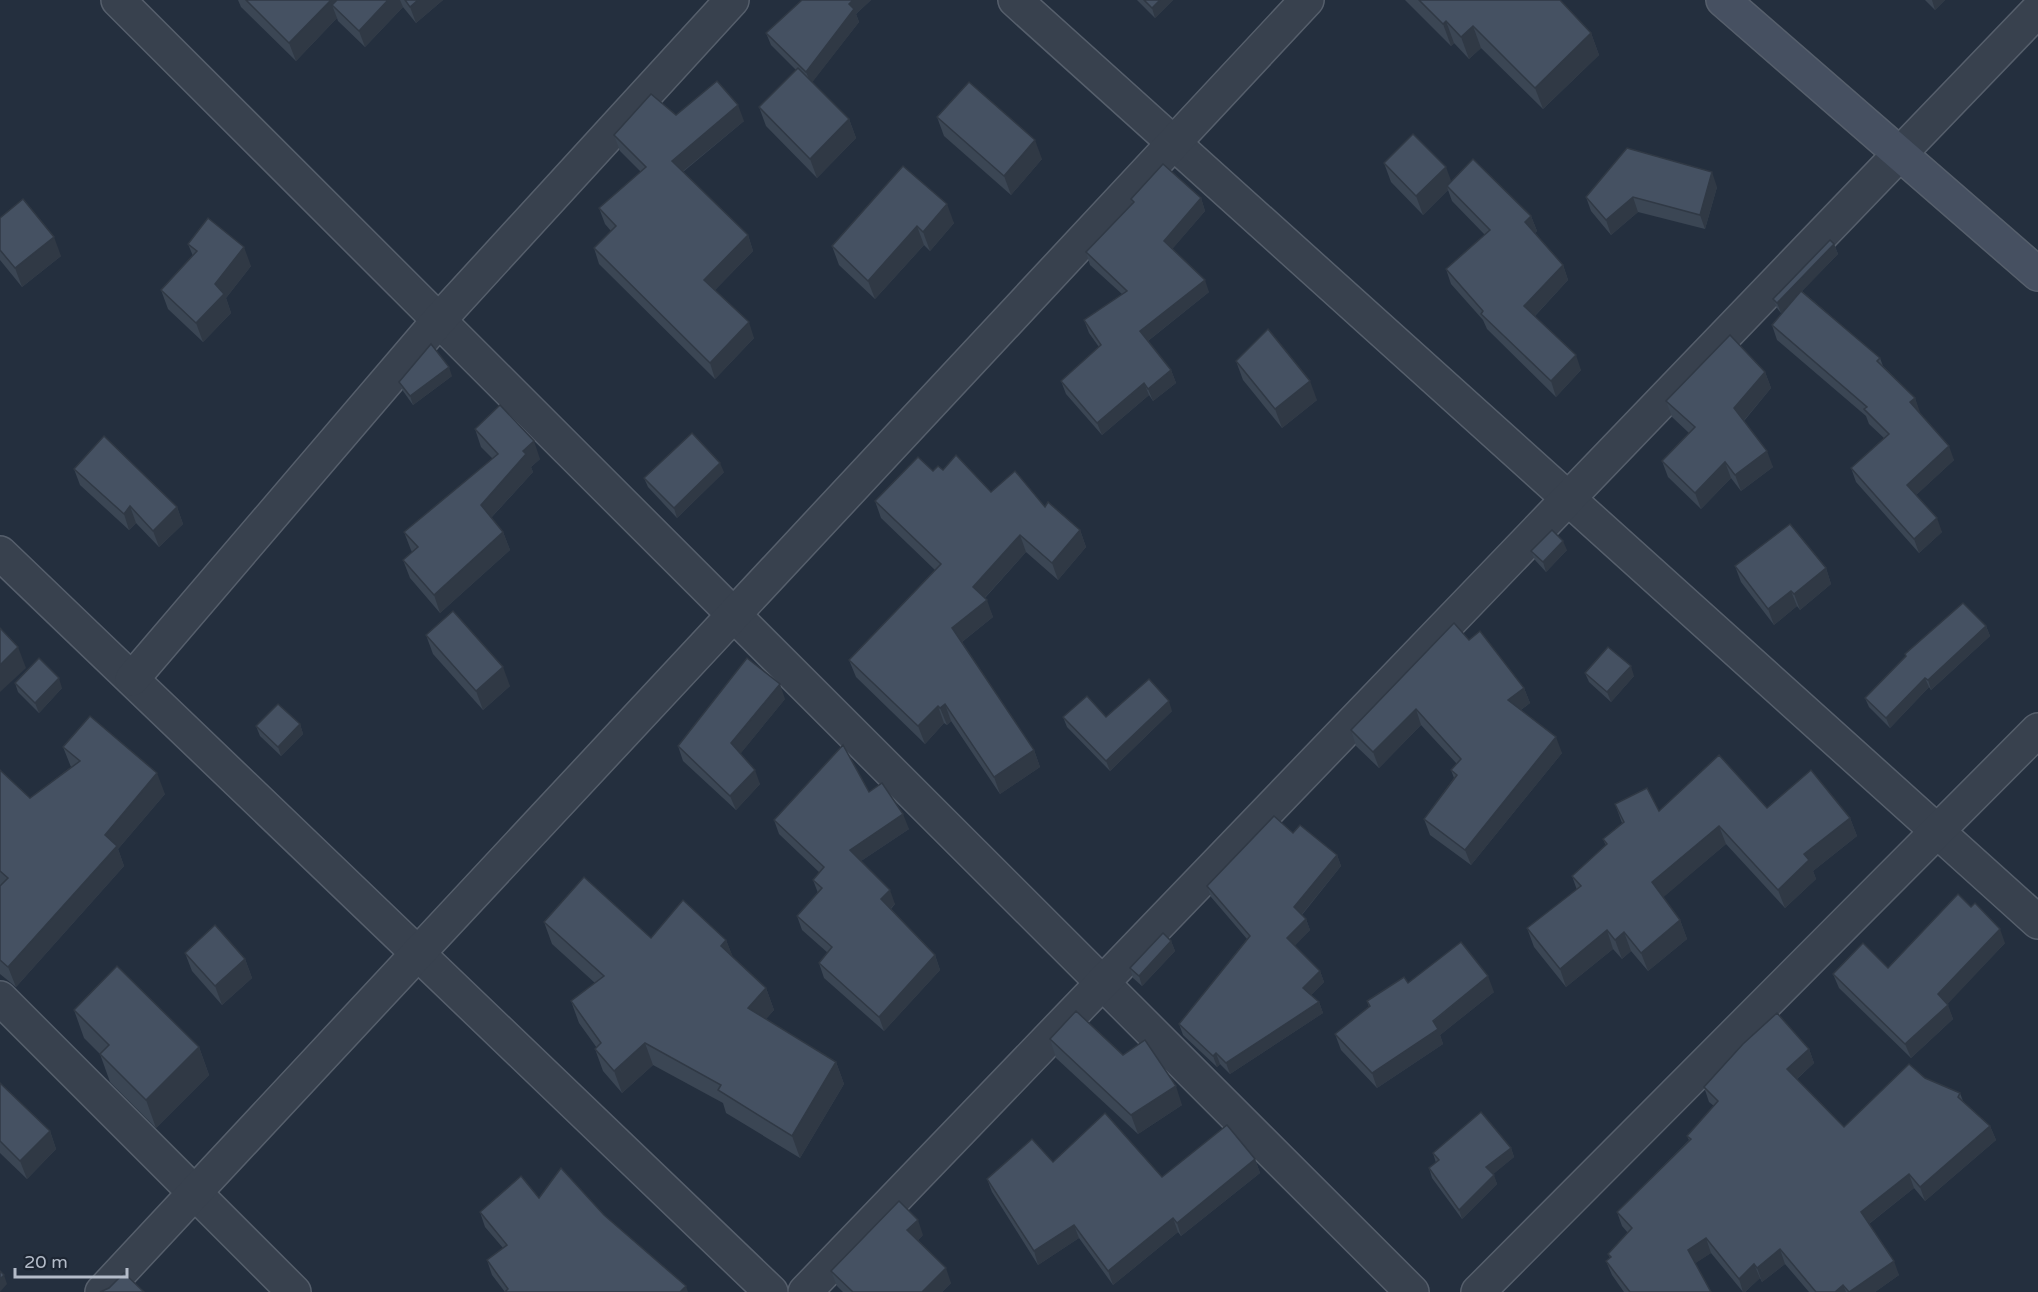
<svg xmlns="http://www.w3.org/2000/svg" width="2038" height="1292" font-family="'Varela Round',sans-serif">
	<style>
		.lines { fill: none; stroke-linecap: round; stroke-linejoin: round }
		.street-casing { stroke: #565f6c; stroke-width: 36 }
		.secondary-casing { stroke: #565f6c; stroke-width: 36 }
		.street { stroke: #38414e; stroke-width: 33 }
		.secondary { stroke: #465061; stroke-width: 33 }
		.wall { fill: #3b4654 }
		.shaded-wall { fill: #303945 }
		.building { fill: #455162; stroke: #303945; stroke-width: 1.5 }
	</style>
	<rect width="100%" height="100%" fill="#242f3e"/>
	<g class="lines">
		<g class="street-casing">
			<g id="street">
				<path d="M118 0 1412 1292"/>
				<path d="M1015 0 2038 922"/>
				<path d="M0 553 771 1292"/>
				<path d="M132 679 439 320 732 0"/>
				<path d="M0 998 294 1292"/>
				<path d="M102 1292 1307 0"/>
				<path d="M805 1292 2038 10"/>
				<path d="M1478 1292 2038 730"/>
			</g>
		</g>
		<g class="secondary-casing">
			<path id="secondary" d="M1723 0 2038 274"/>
		</g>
		<use href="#street" class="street"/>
		<use href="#secondary" class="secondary"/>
	</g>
	<g class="wall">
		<path d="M238 0H443L416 23 403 7 365 47 338 21 337 18 296 61 241 7Z"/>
		<path d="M802 0H871L856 14 859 22 812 82 849 119 856 138 817 178 766 126 759 107 796 70 771 45 766 33Z"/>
		<path d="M1137 0H1173L1155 18Z"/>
		<path d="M1405 0H1560L1591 33 1599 55 1543 109 1481 48 1469 59 1454 43 1451 46Z"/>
		<path d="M1925 0H1945L1935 10Z"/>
		<path d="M676 115 744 121 683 172 748 235 753 251 715 290 754 338 715 379 599 264 594 248 611 231 605 224 599 208 641 172 620 151 614 135Z"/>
		<path d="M937 117 1042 159 1011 195 944 136Z"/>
		<path d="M1384 163 1451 181 1531 216 1537 231 1535 233 1563 265 1568 280 1535 316 1581 370 1556 397 1487 329 1483 320 1451 284 1446 269 1485 235 1452 201 1448 190 1423 215 1391 182Z"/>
		<path d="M903 166 954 223 930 251 924 245 875 299 839 265 832 246Z"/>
		<path d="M1717 187 1705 229 1638 212 1611 235 1591 211 1586 197Z"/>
		<path d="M1201 198 1205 211 1172 249 1209 292 1148 341 1171 370 1176 383 1153 401 1149 395 1102 435 1066 394 1061 381 1099 347 1089 333 1084 320 1122 294 1090 265 1086 252 1132 204 1131 199Z"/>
		<path d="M0 218 61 256 22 287 0 260Z"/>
		<path d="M188 244 251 266 226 298 231 313 203 342 168 309 161 290 193 256Z"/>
		<path d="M1834 244 1838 254 1802 291 1880 358 1883 366 1915 398 1919 412 1954 460 1916 495 1942 532 1919 553 1856 482 1851 468 1884 438 1869 424 1866 416 1777 340 1772 325 1795 298 1781 313 1777 308 1773 299Z"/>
		<path d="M1236 361 1317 400 1282 428 1243 380Z"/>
		<path d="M1765 372 1771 388 1744 421 1773 467 1741 491 1731 478 1701 509 1668 477 1662 461 1689 433 1672 417 1666 401Z"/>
		<path d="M452 376 413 405 403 391 399 382Z"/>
		<path d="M475 429 540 459 531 467 533 472 491 518 503 532 510 550 440 613 410 578 403 560 412 552 411 550 404 532 493 459 481 447Z"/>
		<path d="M74 469 177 507 183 524 159 547 136 523 129 530 80 485Z"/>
		<path d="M943 470 991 492 1045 507 1080 530 1086 547 1058 580 1026 552 985 598 993 617 962 642 1034 750 1040 767 1000 794 951 721 947 725 944 723 925 744 856 677 849 660 935 570 881 518 875 501 933 471Z"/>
		<path d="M724 472 677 518 648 487 644 478Z"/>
		<path d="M1567 550 1546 572 1535 560 1531 551Z"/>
		<path d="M1735 566 1826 568 1831 584 1800 610 1797 606 1774 625 1741 582Z"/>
		<path d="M1986 626 1990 636 1931 690 1929 687 1890 728 1869 707 1865 698 1906 657 1905 654Z"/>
		<path d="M426 635 510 686 483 710 433 654Z"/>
		<path d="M1469 640 1524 688 1530 703 1521 710 1562 753 1471 865 1430 835 1424 819 1454 778 1451 770 1457 764 1421 725 1379 768 1356 746 1351 730Z"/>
		<path d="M1585 673 1634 676 1611 702 1589 682Z"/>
		<path d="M15 683 62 688 39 713 18 692Z"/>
		<path d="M785 699 740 754 760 784 736 810 683 761 678 746Z"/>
		<path d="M1172 711 1110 771 1067 727 1063 717H1106Z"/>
		<path d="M300 724 303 734 281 756 260 736 256 726Z"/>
		<path d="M63 747 165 794 118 849 124 866 16 987 0 974V770L30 798 71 767Z"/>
		<path d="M869 792 909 829 861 861 895 904 891 909 935 955 940 970 884 1031 824 978 819 963 828 953 802 930 797 916 818 893 813 880 820 873 779 834 774 820Z"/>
		<path d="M1615 804 1659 811 1767 808 1850 818 1857 836 1813 871 1816 879 1785 908 1726 844 1663 897 1680 920 1687 939 1648 971 1631 951 1622 959 1613 949 1566 987 1534 947 1527 928 1577 890 1572 876 1606 846 1603 839 1622 823Z"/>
		<path d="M1293 833 1337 855 1341 866 1302 915 1306 919 1310 930 1294 946 1320 971 1324 982 1311 995 1319 1002 1323 1013 1230 1074 1220 1064 1217 1067 1183 1035 1179 1024 1247 939 1211 897 1207 886Z"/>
		<path d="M544 922 651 938 726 940 733 958 766 988 774 1010 766 1019 836 1062 844 1084 800 1158 726 1113 723 1103 653 1065 622 1093 603 1071 595 1049 597 1048 579 1023 571 1001 595 983 552 944Z"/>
		<path d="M1171 941 1175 951 1142 986 1133 978 1130 968Z"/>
		<path d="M2005 943 1947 1004 1953 1019 1911 1058 1839 988 1833 974 1888 968Z"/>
		<path d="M185 953 245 959 252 978 222 1005 192 971Z"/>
		<path d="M1408 983 1494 992 1440 1035 1443 1044 1377 1088 1341 1050 1335 1034 1369 1007 1367 1001Z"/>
		<path d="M74 1010 199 1047 209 1075 156 1128 110 1082 100 1054 84 1038Z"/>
		<path d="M1050 1039 1123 1055 1182 1105 1138 1134 1056 1058Z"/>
		<path d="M1809 1049 1814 1063 1797 1079 1844 1127 1925 1078 1960 1093 1963 1101 1990 1126 1996 1140 1925 1201 1914 1188 1869 1224 1899 1275 1875 1292H1809L1785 1264 1762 1282 1760 1278 1745 1292H1743L1711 1253 1695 1263 1711 1292H1624L1612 1275 1606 1261 1610 1258 1608 1254 1628 1233 1622 1226 1617 1212 1689 1140 1687 1136 1714 1106 1709 1102 1704 1087Z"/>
		<path d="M0 1083 50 1131 56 1149 27 1179 0 1153Z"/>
		<path d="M1511 1148 1514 1157 1493 1174 1497 1184 1462 1219 1432 1178 1429 1168 1436 1163 1433 1153Z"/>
		<path d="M1255 1159 1260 1173 1181 1236 1178 1232 1113 1285 1079 1238 1038 1265 992 1192 987 1179 1053 1162 1162 1177Z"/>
		<path d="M539 1198 604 1215 505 1292 492 1275 487 1260 503 1248 485 1227 480 1212Z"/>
		<path d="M923 1235 918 1240 951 1283 942 1292H843L837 1286 831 1271Z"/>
	</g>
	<g class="shaded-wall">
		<path d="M331 0H340L332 5 337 18 296 61 289 43Z"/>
		<path d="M388 0H400L403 7 365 47 359 31Z"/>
		<path d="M418 0H443L416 23 410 7Z"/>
		<path d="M853 0H871L856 14 859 22 811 84 806 72 849 4Z"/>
		<path d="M1160 0H1173L1155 18 1152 8Z"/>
		<path d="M1932 0H1945L1935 10Z"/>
		<path d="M1446 21 1454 43 1451 46 1443 24Z"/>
		<path d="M1473 26 1481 48 1469 59 1461 37Z"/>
		<path d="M1591 33 1599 55 1543 109 1535 88Z"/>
		<path d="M738 105 744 121 677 176 672 161Z"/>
		<path d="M849 119 856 138 817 178 810 159Z"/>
		<path d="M1035 140 1042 159 1011 195 1004 176Z"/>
		<path d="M1446 167 1453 186H1447L1448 190 1423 215 1416 196Z"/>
		<path d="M1712 172 1717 187 1705 229 1700 215Z"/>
		<path d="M1633 197 1638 212 1611 235 1606 220Z"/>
		<path d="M1201 198 1205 211 1168 254 1164 241Z"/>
		<path d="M947 204 954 223 930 251 923 232Z"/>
		<path d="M1531 216 1537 231 1531 237 1525 222Z"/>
		<path d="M917 226 924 245 875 299 868 281Z"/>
		<path d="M748 235 753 251 710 295 704 280Z"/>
		<path d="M54 237 61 256 22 287 15 268Z"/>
		<path d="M1834 244 1838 254 1781 313 1777 303Z"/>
		<path d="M244 247 251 266 226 298 231 313 203 342 196 323 215 284Z"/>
		<path d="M1563 265 1568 280 1530 321 1524 306Z"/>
		<path d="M1205 280 1209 292 1144 344 1140 331Z"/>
		<path d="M749 322 754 338 715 379 710 363Z"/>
		<path d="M1576 355 1581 370 1556 397 1551 381Z"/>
		<path d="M449 367 452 376 413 405 410 396Z"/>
		<path d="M1171 370 1176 383 1153 401 1148 389Z"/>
		<path d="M1765 372 1771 388 1740 425 1734 408Z"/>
		<path d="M1310 381 1317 400 1282 428 1275 409Z"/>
		<path d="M1144 383 1149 395 1102 435 1097 423Z"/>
		<path d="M1915 398 1920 412 1916 416 1910 402Z"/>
		<path d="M534 441 540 459 531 467 533 472 487 522 481 505 523 451Z"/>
		<path d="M1949 446 1954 460 1912 499 1907 485Z"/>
		<path d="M1767 451 1773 467 1741 491 1735 475Z"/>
		<path d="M1725 462 1731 478 1701 509 1695 493Z"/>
		<path d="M720 463 724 472 677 518 674 508Z"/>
		<path d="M130 506 136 523 129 530 124 514Z"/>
		<path d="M177 507 183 524 159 547 153 531Z"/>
		<path d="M1937 518 1942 532 1919 553 1914 539Z"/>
		<path d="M1080 530 1086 547 1058 580 1052 563Z"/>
		<path d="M503 532 510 550 440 613 434 595Z"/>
		<path d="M1020 535 1026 552 979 604 973 587Z"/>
		<path d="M1563 541 1567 550 1546 572 1543 562Z"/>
		<path d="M1826 568 1831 584 1800 610 1794 594Z"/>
		<path d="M1791 591 1797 606 1774 625 1768 609Z"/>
		<path d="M987 600 993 617 958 645 952 628Z"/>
		<path d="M1986 626 1990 636 1931 690 1928 680Z"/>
		<path d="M18 647 26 668 0 692V665Z"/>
		<path d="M1631 666 1634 676 1611 702 1607 692Z"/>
		<path d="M503 667 510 686 483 710 476 691Z"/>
		<path d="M59 678 62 688 39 713 35 703Z"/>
		<path d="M1925 678 1929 687 1890 728 1886 718Z"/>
		<path d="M780 684 785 699 737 758 731 743Z"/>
		<path d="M1524 688 1530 703 1514 715 1508 700Z"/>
		<path d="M1169 701 1172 711 1110 771 1106 761Z"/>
		<path d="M945 704 951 721 947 725 940 708Z"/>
		<path d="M938 706 944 723 925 744 918 726Z"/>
		<path d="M1416 709 1421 725 1379 768 1373 752Z"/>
		<path d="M300 724 303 734 281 756 278 747Z"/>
		<path d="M1556 737 1562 753 1471 865 1465 850Z"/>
		<path d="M1034 750 1040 767 1000 794 994 777Z"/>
		<path d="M755 770 760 784 736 810 730 796Z"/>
		<path d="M157 773 165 794 118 849 124 866 16 987 8 967 105 835Z"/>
		<path d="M903 814 909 829 855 865 850 850Z"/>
		<path d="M1850 818 1857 836 1813 871 1816 879 1785 908 1778 890 1804 854Z"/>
		<path d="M1719 826 1726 844 1659 901 1652 882Z"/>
		<path d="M1337 855 1341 866 1298 919 1294 907Z"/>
		<path d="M890 890 895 904 886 913 881 899Z"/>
		<path d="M1306 919 1310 930 1291 950 1287 938Z"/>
		<path d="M1680 920 1687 939 1648 971 1641 953Z"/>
		<path d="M2000 929 2005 943 1943 1009 1938 994Z"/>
		<path d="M1607 930 1613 949 1566 987 1560 969Z"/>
		<path d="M1624 932 1631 951 1622 959 1615 940Z"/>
		<path d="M726 940 735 962 721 946Z"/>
		<path d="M1171 941 1175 951 1142 986 1139 976Z"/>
		<path d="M935 955 940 970 884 1031 879 1017Z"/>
		<path d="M245 959 252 978 222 1005 215 986Z"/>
		<path d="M1320 971 1324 982 1307 999 1303 988Z"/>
		<path d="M1488 976 1494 992 1440 1035 1443 1044 1377 1088 1372 1073Z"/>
		<path d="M766 988 774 1010 756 1030 748 1008Z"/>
		<path d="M1319 1002 1323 1013 1230 1074 1226 1063Z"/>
		<path d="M1948 1005 1953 1019 1911 1058 1905 1044Z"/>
		<path d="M645 1043 653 1065 622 1093 614 1071Z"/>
		<path d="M199 1047 209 1075 156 1128 146 1100Z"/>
		<path d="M1809 1049 1814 1063 1792 1083 1787 1069Z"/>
		<path d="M1216 1053 1220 1064 1217 1067 1213 1056Z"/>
		<path d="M836 1062 844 1084 800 1158 792 1136Z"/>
		<path d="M1176 1086 1182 1105 1138 1134 1131 1115Z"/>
		<path d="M1990 1126 1996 1140 1925 1201 1920 1187Z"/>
		<path d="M50 1131 56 1149 27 1179 20 1161Z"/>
		<path d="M1511 1148 1514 1157 1490 1177 1486 1167Z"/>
		<path d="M1255 1159 1260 1173 1181 1236 1177 1223Z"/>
		<path d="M1909 1174 1914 1188 1866 1226 1861 1212Z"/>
		<path d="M1494 1175 1497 1184 1462 1219 1459 1210Z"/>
		<path d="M1173 1218 1178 1232 1113 1285 1108 1271Z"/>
		<path d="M918 1220 923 1235 913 1245 907 1230Z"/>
		<path d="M1074 1225 1079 1238 1038 1265 1034 1251Z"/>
		<path d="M1706 1238 1711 1253 1693 1265 1688 1250Z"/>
		<path d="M1780 1249 1785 1264 1762 1282 1757 1268Z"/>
		<path d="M1894 1261 1899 1275 1875 1292H1849Z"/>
		<path d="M1754 1264 1760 1278 1745 1292H1743L1739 1279Z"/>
		<path d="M946 1268 951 1283 942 1292H922Z"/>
		<path d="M4 1275 7 1284 0 1292V1279Z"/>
		<path d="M1843 1285 1846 1292H1835Z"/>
		<path d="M686 1286 688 1292H680Z"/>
	</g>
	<g class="building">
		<path d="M246 0H331L289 43Z"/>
		<path d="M337 0H388L359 31 332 5Z"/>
		<path d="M405 0H418L410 7Z"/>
		<path d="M802 0H853L849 4 854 9 806 72 766 33Z"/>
		<path d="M1144 0H1160L1152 8Z"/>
		<path d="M1419 0H1560L1591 33 1535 88 1473 26 1461 37 1446 21 1443 24Z"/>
		<path d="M798 68 849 119 810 159 759 107Z"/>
		<path d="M717 81 738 105 672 161 748 235 704 280 749 322 710 363 594 248 616 226 599 208 646 167 614 135 651 94 676 115Z"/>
		<path d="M969 82 1035 140 1004 176 937 117Z"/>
		<path d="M1413 134 1446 167 1416 196 1384 163Z"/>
		<path d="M1627 148 1712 172 1700 215 1633 197 1606 220 1586 197Z"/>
		<path d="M1473 159 1531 216 1525 222 1563 265 1524 306 1576 355 1551 381 1481 314 1483 311 1446 269 1490 230 1447 186Z"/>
		<path d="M1163 164 1201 198 1164 241 1205 280 1140 331 1171 370 1148 389 1144 383 1097 423 1061 381 1101 345 1084 320 1127 291 1086 252 1134 202 1131 199Z"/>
		<path d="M903 166 947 204 923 232 917 226 868 281 832 246Z"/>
		<path d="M23 199 54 237 15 268 0 250V218Z"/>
		<path d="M208 218 244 247 215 284 224 294 196 323 161 290 197 251 188 244Z"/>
		<path d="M1830 240 1834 244 1777 303 1773 299Z"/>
		<path d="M1801 291 1880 358 1877 361 1915 398 1910 402 1949 446 1907 485 1937 518 1914 539 1851 468 1889 434 1864 409 1867 407 1772 325Z"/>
		<path d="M1268 329 1310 381 1275 409 1236 361Z"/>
		<path d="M1730 335 1765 372 1734 408 1767 451 1735 475 1725 462 1695 493 1662 461 1695 427 1666 401Z"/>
		<path d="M431 344 449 367 410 396 399 382Z"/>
		<path d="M500 405 534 441 523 451 526 454 481 505 503 532 434 595 403 560 418 547 404 532 498 454 475 429Z"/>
		<path d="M692 433 720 463 674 508 644 478Z"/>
		<path d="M104 436 177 507 153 531 130 506 124 514 74 469Z"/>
		<path d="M956 455 991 492 1015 471 1045 507 1048 502 1080 530 1052 563 1020 535 973 587 987 600 952 628 1034 750 994 777 945 704 940 708 938 706 918 726 849 660 941 564 875 501 918 457 933 471 938 466 943 470Z"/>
		<path d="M1790 524 1826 568 1794 594 1791 591 1768 609 1735 566Z"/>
		<path d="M1552 530 1563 541 1543 562 1531 551Z"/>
		<path d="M1963 603 1986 626 1928 680 1925 678 1886 718 1865 698 1906 656 1905 654Z"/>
		<path d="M453 611 503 667 476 691 426 635Z"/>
		<path d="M1454 623 1469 640 1480 631 1524 688 1508 700 1556 737 1465 850 1424 819 1457 775 1451 770 1461 759 1416 709 1373 752 1351 730Z"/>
		<path d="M0 628 18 647 0 665Z"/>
		<path d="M1608 647 1631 666 1607 692 1585 673Z"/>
		<path d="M39 658 59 678 35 703 15 683Z"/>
		<path d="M747 658 780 684 731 743 755 770 730 796 678 746Z"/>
		<path d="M1149 679 1169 701 1106 761 1063 717 1087 696 1106 717Z"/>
		<path d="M278 704 300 724 278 747 256 726Z"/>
		<path d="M90 716 157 773 105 835 117 846 8 967 0 960V886L8 878 0 871V770L30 798 80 761 63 747Z"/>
		<path d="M843 745 869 792 882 783 903 814 850 850 890 890 881 899 935 955 879 1017 819 963 832 947 797 916 822 888 813 880 824 867 774 820Z"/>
		<path d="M1719 755 1767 808 1811 770 1850 818 1804 854 1809 860 1778 890 1719 826 1652 882 1680 920 1641 953 1624 932 1615 940 1607 930 1560 969 1527 928 1581 886 1572 876 1607 844 1603 839 1624 822 1615 804 1647 788 1659 811Z"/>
		<path d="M1274 816 1293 833 1300 825 1337 855 1294 907 1306 919 1287 938 1320 971 1303 988 1319 1002 1226 1063 1216 1053 1213 1056 1179 1024 1250 936 1207 886Z"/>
		<path d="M584 877 651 938 683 900 726 940 721 946 766 988 748 1008 836 1062 792 1136 718 1090 721 1085 645 1043 614 1071 595 1049 601 1043 571 1001 604 976 544 922Z"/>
		<path d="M1958 894 1971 907 1975 903 2000 929 1938 994 1948 1005 1905 1044 1833 974 1863 943 1888 968Z"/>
		<path d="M215 925 245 959 215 986 185 953Z"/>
		<path d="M1163 933 1171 941 1139 976 1130 968Z"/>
		<path d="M1461 942 1488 976 1433 1021 1438 1029 1372 1073 1335 1034 1370 1006 1367 1001 1404 977 1408 983Z"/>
		<path d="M117 966 199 1047 146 1100 100 1054 109 1045 74 1010Z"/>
		<path d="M1076 1011 1123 1055 1145 1040 1176 1086 1131 1115 1050 1039Z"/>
		<path d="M1777 1013 1809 1049 1787 1069 1844 1127 1909 1064 1925 1078 1960 1093 1958 1097 1990 1126 1920 1187 1909 1174 1861 1212 1894 1261 1849 1292 1843 1285 1835 1292H1816L1780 1249 1757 1268 1754 1264 1739 1279 1706 1238 1688 1250 1711 1292H1630L1606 1261 1611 1257 1608 1254 1632 1228 1617 1212 1691 1139 1687 1136 1718 1101 1704 1087 1743 1044Z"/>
		<path d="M0 1083 50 1131 20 1161 0 1141Z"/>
		<path d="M1481 1112 1511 1148 1486 1167 1494 1175 1459 1210 1429 1168 1439 1160 1433 1153Z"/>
		<path d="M1105 1113 1162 1177 1227 1125 1255 1159 1177 1223 1173 1218 1108 1271 1074 1225 1034 1251 987 1179 1032 1139 1053 1162Z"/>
		<path d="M561 1168 604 1215 686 1286 680 1292H505L508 1289 487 1260 507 1245 480 1212 521 1176 539 1198Z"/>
		<path d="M899 1201 918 1220 907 1230 946 1268 922 1292H853L831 1271Z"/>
		<path d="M0 1271 4 1275 0 1279Z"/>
		<path d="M124 1273 144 1292H100L109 1288Z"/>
	</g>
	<path d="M15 1268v9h112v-9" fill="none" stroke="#b4bcc9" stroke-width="3"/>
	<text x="24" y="1268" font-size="18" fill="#b4bcc9" stroke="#1d2633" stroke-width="4.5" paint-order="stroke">20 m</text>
</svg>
